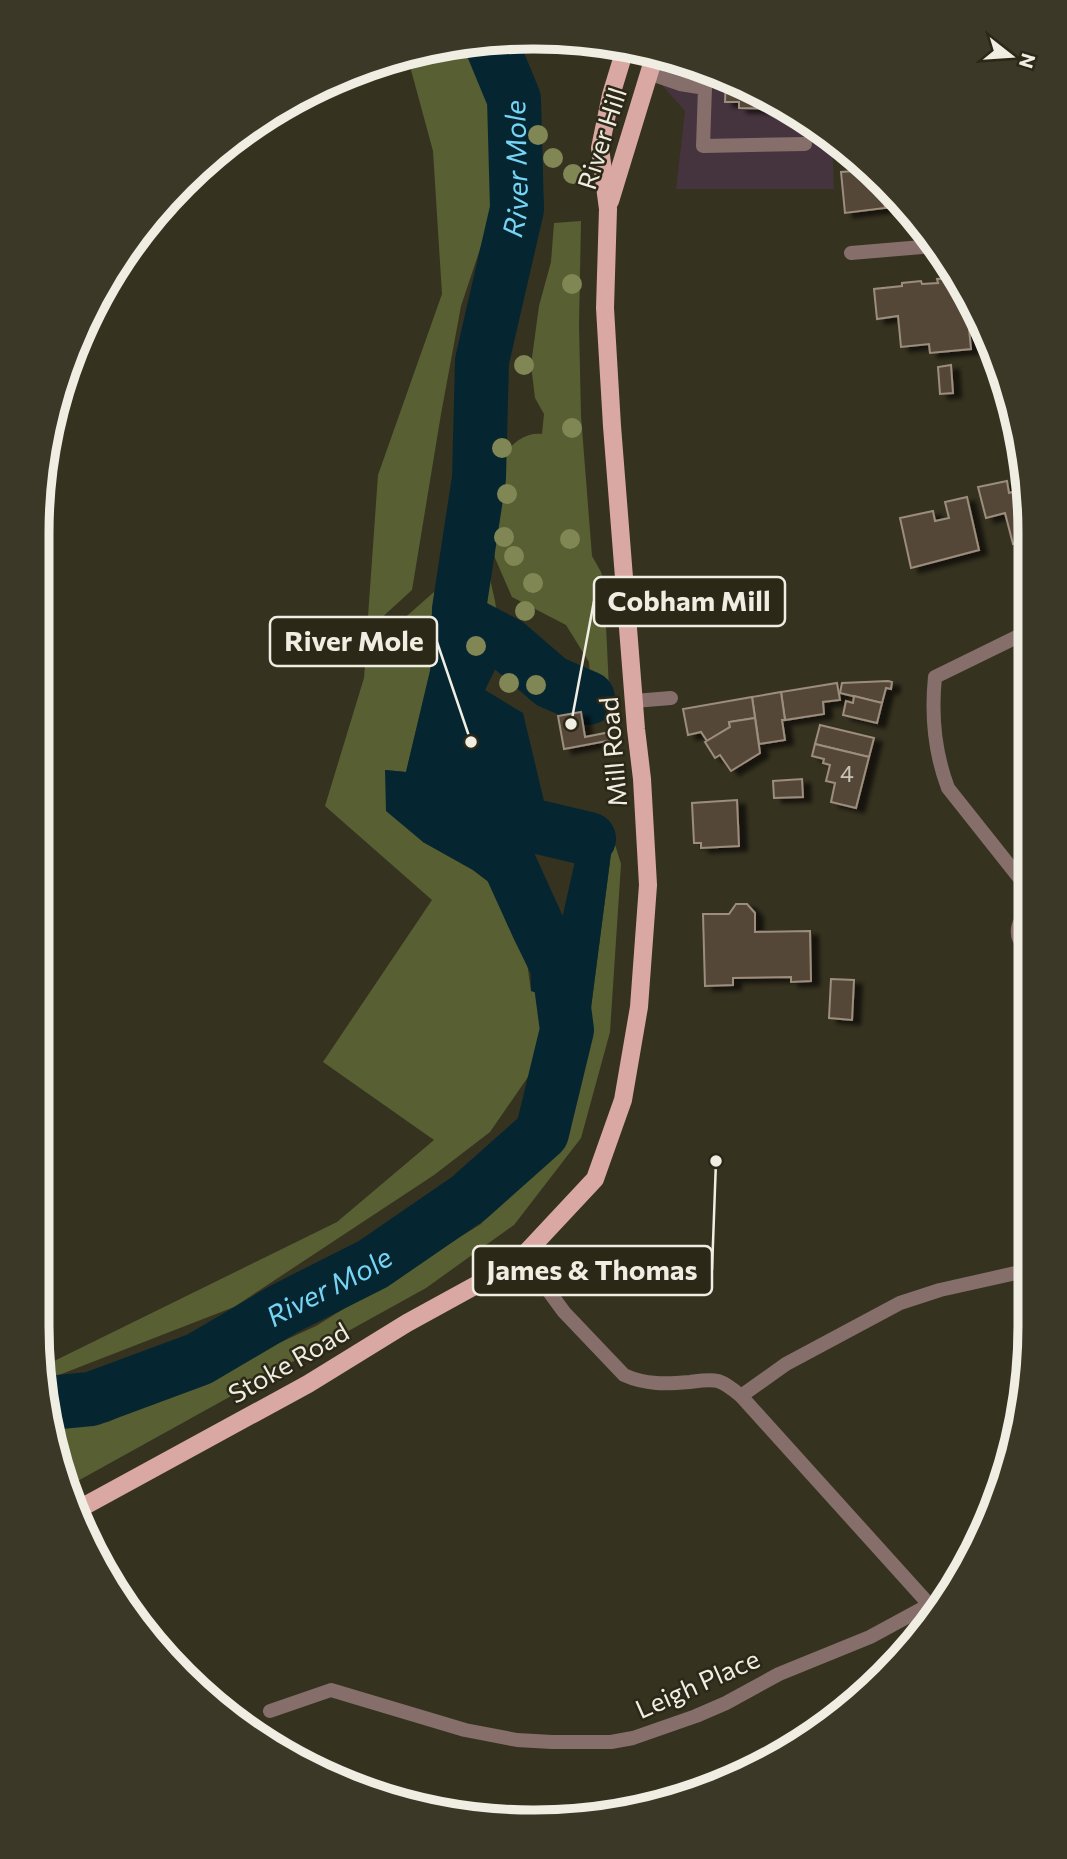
<svg xmlns="http://www.w3.org/2000/svg" width="1067" height="1859" font-family="Commissioner,sans-serif">
	<style>
		.commercial { fill: #45333e }
		.green { fill: #586033 }
		.water { fill: #052631 }
		.lines { fill: none; stroke-linecap: round; stroke-linejoin: round }
		.river { stroke: #052631; stroke-width: 54 }
		.building { fill: #554738; stroke: #9c8d7d; stroke-width: 2; filter: url(#shadow) }
		.lane { stroke: #866e6b; stroke-width: 14 }
		.street { stroke: #866e6b; stroke-width: 14 }
		.primary { stroke: #daa8a2; stroke-width: 18 }
		.tree { fill: #808654 }
		.labels { text-anchor: middle; dominant-baseline: central; stroke-width: 5; stroke-linejoin: round; paint-order: stroke }
		.number-label { font-size: 23px; fill: #c9c4b8 }
		.street-label { font-size: 26px; fill: #f0eee3; stroke: #2c2817 }
		.water-label { font-size: 28px; font-style: italic; fill: #77d4f5; stroke: #2c2817 }
		.rim { fill: none; stroke: #f0eee3; stroke-width: 9 }
		.leader { fill: none; stroke: #f0eee3; stroke-width: 2.5 }
		.callout-dot { fill: #f0eee3; stroke: #2c2817; stroke-width: 2.5 }
		.callout { fill: #2c2817; stroke: #f0eee3; stroke-width: 2.5 }
		.callout-label { font-size: 28px; text-anchor: middle; font-weight: bold; fill: #f0eee3 }
	</style>
	<defs>
		<filter id="shadow"><feDropShadow dx="8" dy="4.5" stdDeviation="2" flood-color="#0009"/></filter>
	</defs>
	<rect width="100%" height="100%" fill="#363220"/>
	<path class="commercial" d="M627 46 723 74 809 120 832 139 834 189H676L685 111Z"/>
	<g class="green">
		<path d="M473 43 493 125 495 204 461 306 441 414 412 590 367 631 378 475 442 294 433 151 407 55 436 46Z"/>
		<path d="M581 221 579 325 581 416 592 556 601 572 604 584 609 689 591 691 589 662 566 625 512 597 495 558 488 512 472 495V474C481 469 491 465 498 459 512 446 522 432 542 434L544 414 535 398 531 365 539 306 551 262 554 223Z"/>
		<path d="M464 535 488 570 495 601 500 637 451 611 457 586 454 539Z"/>
		<path d="M434 592 445 608 406 772 385 770 423 842 473 870 519 905 531 991 553 998 530 1074 490 1132 434 1175 234 1307 46 1380 43 1365H46L337 1222 434 1140 323 1062 432 900 325 806 364 678 366 652Z"/>
		<path d="M613 838 621 864 610 1032 581 1138 514 1225 426 1288 65 1488 54 1429 108 1422 316 1326 481 1224 539 1162 562 1124 591 1008Z"/>
	</g>
	<g class="water">
		<path d="M445 608 516 627 485 690 523 713 549 822 547 838 524 859 531 896 519 905 473 870 423 842 386 811 385 770 406 772Z"/>
		<path d="M584 821 613 838 591 1008 531 991 530 930 559 932Z"/>
	</g>
	<g class="lines">
		<g class="river">
			<path d="M459 619 507 644 551 682 588 698"/>
			<path id="s1" d="M457 686 459 609 479 478 482 361 517 209 514 99 490 41"/>
			<path d="M480 798 530 825 589 839"/>
			<path id="s2" d="M49 1403 91 1399 199 1359 284 1309 373 1264 469 1198 542 1133 567 1030 559 970 539 929 495 832"/>
		</g>
	</g>
	<g class="building">
		<path d="M726 76 788 109 739 108V102H725Z"/>
		<path d="M869 170 883 181 885 208 845 213 841 172Z"/>
		<path d="M887 185 904 207 885 208 883 186Z"/>
		<path d="M952 278 953 282 960 281 965 287 971 349 930 353 929 344 901 347 898 316 877 319 874 289 902 286V283L921 281 922 284 938 283 937 279Z"/>
		<path d="M951 365 953 393 940 394 938 367Z"/>
		<path d="M1007 481 1009 493 1027 488 1029 501V540L1013 544 1005 513 986 518 978 487Z"/>
		<path d="M967 497 979 550 911 568 900 518 933 511 935 521 949 518 945 502Z"/>
		<path d="M888 681 892 682 891 689 886 688 882 703 840 693 842 683Z"/>
		<path d="M837 683 840 700 823 702 824 714 785 720 781 692Z"/>
		<path d="M781 692 785 720H782L785 740 759 744 752 697Z"/>
		<path d="M854 696 882 703 877 723 843 715 846 701 853 703Z"/>
		<path d="M752 697 755 718 729 722 730 727 707 741 701 732 688 735 683 709Z"/>
		<path d="M581 712 585 737 610 732 612 740 564 749 558 716Z"/>
		<path d="M755 718 760 753 731 771 720 755 715 758 705 742 730 727 729 722Z"/>
		<path d="M820 725 874 738 869 757 815 744Z"/>
		<path d="M815 744 869 757 856 808 831 802 835 783 826 781 830 765 823 763 824 759 812 756Z"/>
		<path d="M802 779 803 797 774 798 773 781Z"/>
		<path d="M737 800 739 846 701 848V843H694L692 803Z"/>
		<path d="M736 904H747L755 913V932L810 931 811 981 791 982V977L733 978V985L705 986 703 914H729Z"/>
		<path d="M831 979 854 980 852 1020 829 1018Z"/>
	</g>
	<g class="lines">
		<g class="lane">
			<path d="M648 73 680 84 705 88 703 146 805 144"/>
			<path d="M634 701 671 698"/>
		</g>
		<g class="street">
			<path d="M851 253 934 246"/>
			<path d="M1029 631 935 677C931 716 934 751 948 788L1029 890"/>
			<path d="M1029 912C1015 923 1013 939 1029 949"/>
			<path d="M523 1256 564 1312 624 1375C646 1385 666 1384 690 1382 698 1381 709 1379 718 1381 727 1384 734 1390 741 1396L936 1612"/>
			<path d="M741 1396 786 1364 900 1303 940 1290 1029 1270"/>
			<path d="M270 1711 331 1690 465 1730 517 1740 552 1742H611L633 1738 696 1716 726 1703 779 1674 870 1637 929 1605"/>
		</g>
		<g class="primary">
			<path d="M610 201 655 54"/>
			<path d="M77 1510 308 1384 407 1323 498 1273 523 1256 595 1179 623 1100 639 1007 648 885 642 779 636 729 612 426 605 308 608 209 600 148 611 95 626 46"/>
		</g>
	</g>
	<g class="tree">
		<circle cx="538" cy="135" r="10"/>
		<circle cx="553" cy="158" r="10"/>
		<circle cx="573" cy="174" r="10"/>
		<circle cx="572" cy="284" r="10"/>
		<circle cx="524" cy="365" r="10"/>
		<circle cx="572" cy="428" r="10"/>
		<circle cx="502" cy="448" r="10"/>
		<circle cx="507" cy="494" r="10"/>
		<circle cx="504" cy="537" r="10"/>
		<circle cx="570" cy="539" r="10"/>
		<circle cx="514" cy="556" r="10"/>
		<circle cx="533" cy="583" r="10"/>
		<circle cx="525" cy="611" r="10"/>
		<circle cx="476" cy="646" r="10"/>
		<circle cx="509" cy="683" r="10"/>
		<circle cx="536" cy="685" r="10"/>
	</g>
	<g class="labels">
		<g class="number-label">
			<text x="847" y="773">4</text>
		</g>
		<g class="street-label">
			<text transform="translate(601 138) rotate(-72)">River Hill</text>
			<text transform="translate(612 752) rotate(-95)">Mill Road</text>
			<text transform="translate(288 1362) rotate(-30)">Stoke Road</text>
			<text transform="translate(697 1683) rotate(-24)">Leigh Place</text>
		</g>
		<g class="water-label">
			<text stroke="none"><textPath href="#s1" startOffset="523">River Mole</textPath></text>
			<text stroke="none"><textPath href="#s2" startOffset="306">River Mole</textPath></text>
		</g>
	</g>
	<path d="M0 0H1067V1859H0ZM533 49H534A484 484 0 0 1 1018 533V1326A484 484 0 0 1 534 1810H533A484 484 0 0 1 49 1326V533A484 484 0 0 1 533 49Z" fill="#3c3827" fill-rule="evenodd"/>
	<path class="rim" d="M533 49H534A484 484 0 0 1 1018 533V1326A484 484 0 0 1 534 1810H533A484 484 0 0 1 49 1326V533A484 484 0 0 1 533 49Z"/>
	<path class="leader" d="M571 724L594 601M471 742L437 642M716 1161L712 1270"/>
	<g class="callout-dot">
		<circle cx="571" cy="724" r="7"/>
		<circle cx="471" cy="742" r="7"/>
		<circle cx="716" cy="1161" r="7"/>
	</g>
	<g class="callout">
		<rect x="594" y="577" width="191" height="49" rx="7"/>
		<rect x="270" y="617" width="167" height="49" rx="7"/>
		<rect x="473" y="1246" width="239" height="49" rx="7"/>
	</g>
	<g class="callout-label">
		<text x="689" y="611">Cobham Mill</text>
		<text x="354" y="651">River Mole</text>
		<text x="592" y="1280">James &amp; Thomas</text>
	</g>
	<g transform="translate(1011 56) rotate(107)" stroke="#2c2817" stroke-width="5" paint-order="stroke">
	<path d="M0-5L12 26L0 18L-12 26Z" fill="#f0eee3"/>
	<text y="-10" font-size="19" font-weight="bold" text-anchor="middle" fill="#f0eee3">N</text>
	</g>
</svg>
